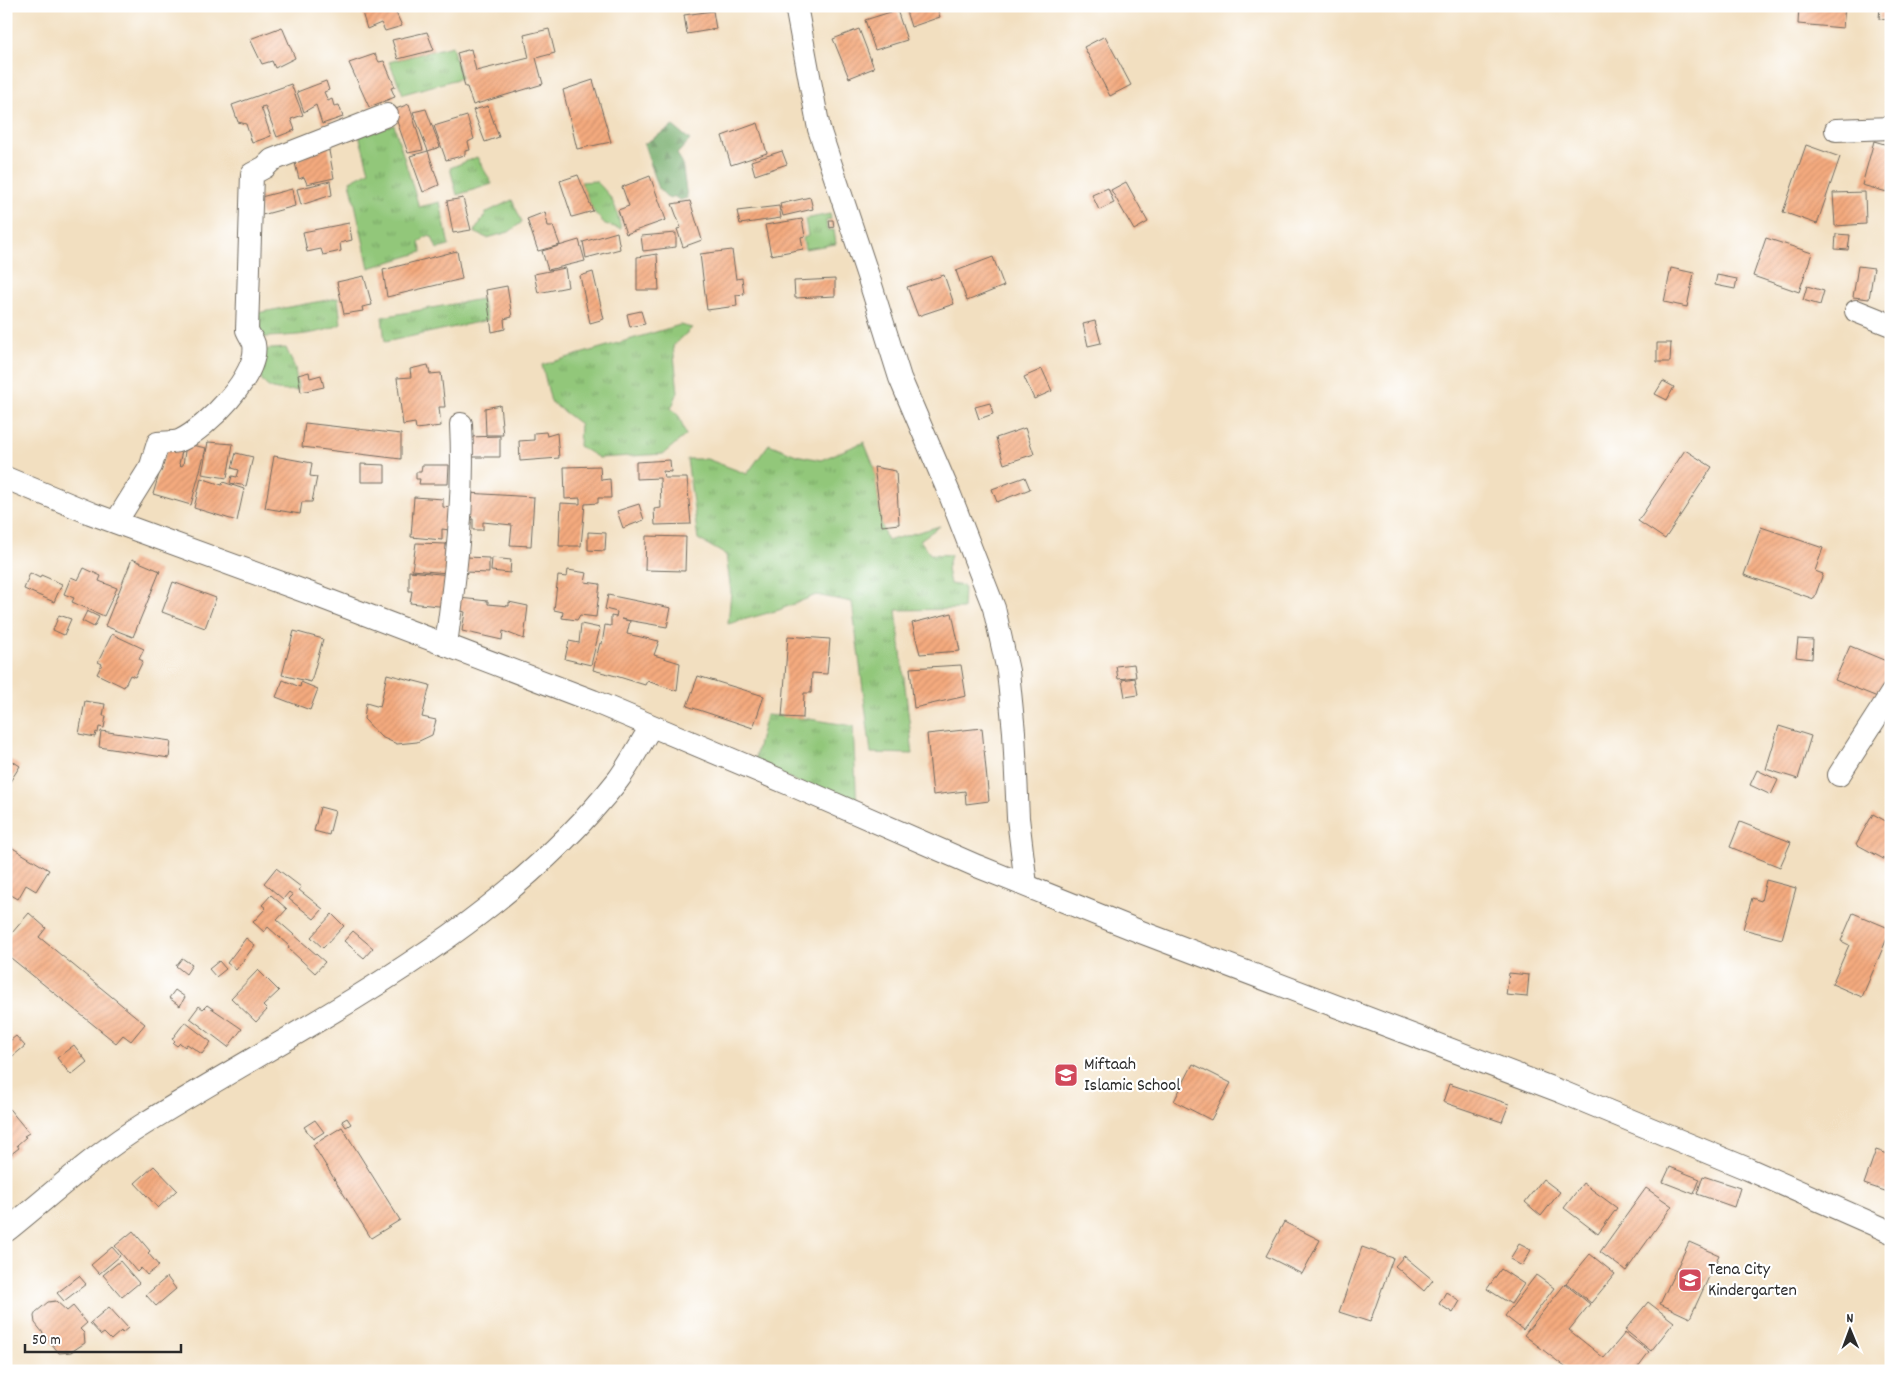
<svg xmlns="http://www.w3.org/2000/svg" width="1897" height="1377" font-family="Dekko,sans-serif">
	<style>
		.grass { fill: url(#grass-tufts); stroke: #5e7952 }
		.forest { fill: url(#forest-firs); stroke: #506c4a }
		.building { fill: url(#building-hatch) }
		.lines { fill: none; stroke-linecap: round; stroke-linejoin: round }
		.minor-casing { stroke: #716a5f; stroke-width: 24 }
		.minor { stroke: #fff; stroke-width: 22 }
		.labels { text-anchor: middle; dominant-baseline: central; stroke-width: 4.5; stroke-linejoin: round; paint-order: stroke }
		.poi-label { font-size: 18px; fill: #2b2b2b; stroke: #fff; text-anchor: start }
	</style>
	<defs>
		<pattern id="grass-tufts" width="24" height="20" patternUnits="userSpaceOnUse" patternTransform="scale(1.25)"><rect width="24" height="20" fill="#92c77a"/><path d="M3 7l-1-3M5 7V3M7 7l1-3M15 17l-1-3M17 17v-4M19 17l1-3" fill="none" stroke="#77a264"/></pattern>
		<pattern id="forest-firs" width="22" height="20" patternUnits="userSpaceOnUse" patternTransform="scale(1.25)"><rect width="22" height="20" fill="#75ac6a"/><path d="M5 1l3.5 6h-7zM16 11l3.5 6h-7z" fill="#608c57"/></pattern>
		<pattern id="building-hatch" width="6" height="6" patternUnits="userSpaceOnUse" patternTransform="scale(1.25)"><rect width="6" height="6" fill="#f4aa7e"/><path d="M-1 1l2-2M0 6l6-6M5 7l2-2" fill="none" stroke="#d1926d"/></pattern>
	</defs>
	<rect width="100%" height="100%" fill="#fff"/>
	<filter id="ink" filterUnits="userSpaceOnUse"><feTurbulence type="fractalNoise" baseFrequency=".02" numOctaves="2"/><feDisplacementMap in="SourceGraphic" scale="10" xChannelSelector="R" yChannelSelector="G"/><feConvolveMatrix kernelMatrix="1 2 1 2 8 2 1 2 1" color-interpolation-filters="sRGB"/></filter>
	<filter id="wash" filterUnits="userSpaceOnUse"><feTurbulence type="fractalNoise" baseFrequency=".0096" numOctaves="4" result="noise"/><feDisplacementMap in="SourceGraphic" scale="20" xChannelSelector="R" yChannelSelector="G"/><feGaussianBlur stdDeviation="1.12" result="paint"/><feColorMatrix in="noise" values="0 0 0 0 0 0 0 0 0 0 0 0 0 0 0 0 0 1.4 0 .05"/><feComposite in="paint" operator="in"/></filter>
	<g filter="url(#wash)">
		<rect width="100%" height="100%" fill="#f2dfc0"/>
		<g class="grass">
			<path d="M452 46 461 78 403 94 389 62Z"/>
			<path d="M394 125 419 207 440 202 449 246 437 249 432 237 426 236 419 243 422 252 369 268 350 181 369 171 359 135Z"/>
			<path d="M477 157 492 184 457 195 450 168Z"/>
			<path d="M596 181C613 198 616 205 621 229L605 224 593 211 581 182Z"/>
			<path d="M512 200 522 222 509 232 487 238 474 232 487 212Z"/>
			<path d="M830 214 831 219 826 220 827 230H834L836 244 805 249 803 238 808 236 805 219Z"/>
			<path d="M338 298 341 324C316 337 284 335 256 338L257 313Z"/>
			<path d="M481 299 488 320 385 342 382 317Z"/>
			<path d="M680 325 692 328 673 346 678 392 671 409 679 416 686 435 663 454 599 458 579 446 580 424 551 402 542 365Z"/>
			<path d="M286 348 295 368 298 390C284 391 264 393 260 374 260 371 261 369 261 366 261 361 259 355 257 350Z"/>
			<path d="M864 442 874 467 882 526 887 541 940 526 920 540 930 554 951 555 947 569 950 584 964 586 963 609 896 610 913 754 871 753 852 602 816 595 779 610 728 624 731 592 726 555 698 539 687 459H707L747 474 769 444 796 455 821 460Z"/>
			<path d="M766 715 803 718 853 726 857 809 754 762Z"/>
		</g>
		<path class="forest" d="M673 126 690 140 677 154 682 162 687 198 680 200 673 196 669 199 659 189 644 144Z"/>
		<g id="blocks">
			<g class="building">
				<path d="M360 6H393L402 26 385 31 381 23 367 29Z"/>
				<path d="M909 6H936L940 17 911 27 905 8Z"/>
				<path d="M1799 6H1845L1843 28 1798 24Z"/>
				<path d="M1880 6H1891V20L1879 19Z"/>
				<path d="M897 10 907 40 875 50 865 20Z"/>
				<path d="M713 11 716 29 687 34 684 15Z"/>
				<path d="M282 27 295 58 275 68 272 61 262 64 250 39Z"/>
				<path d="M549 29 555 53 536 58 543 84 473 105 467 87H465L457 53 471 49 476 71 529 58 524 35Z"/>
				<path d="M859 29 874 68 849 78 833 39Z"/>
				<path d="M427 32 434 50 398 59 392 40Z"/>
				<path d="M1105 36 1131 85 1110 96 1084 47Z"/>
				<path d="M375 54 379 62 384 61 395 87 391 88 395 97 369 107 349 63Z"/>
				<path d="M593 80 611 142 577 149 563 90Z"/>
				<path d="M326 81 329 90 324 92 328 101 332 99 334 106 339 105 343 117 322 124 316 105 304 112 297 92Z"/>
				<path d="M291 84 303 115 291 119 295 130 277 137 265 106 261 107 271 136 252 143 246 124 238 122 232 105Z"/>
				<rect x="1889" y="94" width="2" height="22"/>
				<path d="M409 104 423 150 408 153 393 110Z"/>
				<path d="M488 106 499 137 485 142 473 110Z"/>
				<path d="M426 109 440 147 428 151 413 112Z"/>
				<path d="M467 116 474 139 468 142 470 150 465 151V155L446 160 434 126Z"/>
				<path d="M758 123 767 153 731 165 722 136Z"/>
				<path d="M327 140 334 178 307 184 304 177 299 179 295 163Z"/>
				<path d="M1874 141 1891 146V177L1887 192 1862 185Z"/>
				<path d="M1806 145 1840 157 1817 224 1783 212Z"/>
				<path d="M428 151 439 185 423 192 410 156Z"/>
				<path d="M782 151 787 164 755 175 751 161Z"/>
				<path d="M578 175 593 211 572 217 560 181Z"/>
				<path d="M650 176 666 220 626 234 618 210 629 206 622 187Z"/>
				<path d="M330 181 332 195 301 205 297 189Z"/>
				<path d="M1126 182 1148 222 1134 230 1111 190Z"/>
				<path d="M1108 188 1114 203 1099 210 1092 195Z"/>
				<path d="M292 189 295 206 262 215 257 198Z"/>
				<path d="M1865 192 1866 224 1835 226 1833 193Z"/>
				<path d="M810 197 813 209 783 216 780 204Z"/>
				<path d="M463 198 471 230 453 233 447 201Z"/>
				<path d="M690 201 702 240 683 247 677 229 681 228 672 204Z"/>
				<path d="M779 206 781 218 740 224 737 211Z"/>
				<path d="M545 212 548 226H553L560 245 538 251 527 219Z"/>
				<path d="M802 219 805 236 801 237 803 249 771 255 765 225Z"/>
				<path d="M829 220H833L834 227 830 228Z"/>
				<path d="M349 223 352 240 340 243 341 251 323 255 321 249 307 252 303 232Z"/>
				<path d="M617 232 620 249 586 258 583 242Z"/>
				<path d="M676 233V247L643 251 641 236Z"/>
				<path d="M1836 234 1850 235 1848 250 1835 249Z"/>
				<path d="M1766 238 1812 253 1799 292 1753 276Z"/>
				<path d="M579 240 585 261 548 270 542 251Z"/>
				<path d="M732 250 736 279 742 278 744 294 736 295 737 306 707 310 700 254Z"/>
				<path d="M457 251 462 279 387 297 383 270Z"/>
				<path d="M657 254 659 290H637V257Z"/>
				<path d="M993 257 1004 286 967 301 956 271Z"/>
				<path d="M1858 266 1874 268 1869 299 1853 297Z"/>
				<path d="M565 268 568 287 538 293 534 274Z"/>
				<path d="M1671 268 1694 273 1687 307 1664 302Z"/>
				<path d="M593 272 604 319 590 323 580 276Z"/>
				<path d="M944 275 954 304 918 316 907 287Z"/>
				<path d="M1717 275 1737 279 1735 289 1715 285Z"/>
				<path d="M364 276 372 305 362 307 363 311 344 314 337 282Z"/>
				<path d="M835 279V296L795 298 794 281Z"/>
				<path d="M507 286 512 317 504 319 505 329 492 332 486 290Z"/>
				<path d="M1807 286 1824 291 1820 305 1803 300Z"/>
				<path d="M641 311 645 324 630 327 627 314Z"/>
				<path d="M1095 321 1101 343 1088 346 1083 324Z"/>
				<path d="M1657 343H1671L1670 362H1657Z"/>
				<path d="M428 365 430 374 441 373 445 407H439L441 426 416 429 415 423 403 425 397 378 411 377 410 369Z"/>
				<path d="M1042 369 1052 391 1034 399 1024 377Z"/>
				<path d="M309 372 310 378 321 375 324 387 301 392 298 375Z"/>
				<path d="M1663 381 1674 387 1667 400 1655 394Z"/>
				<path d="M990 403 993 414 979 419 975 407Z"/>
				<path d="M500 405 503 435H486L485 408Z"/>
				<path d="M305 423 401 434V459L302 447Z"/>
				<path d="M1025 428 1034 454 1004 464 996 438Z"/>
				<path d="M546 432 547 436 557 433 559 458 520 461 519 441 534 440V433Z"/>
				<path d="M500 436V457H468V437Z"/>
				<path d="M208 442 233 444 227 478 202 474Z"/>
				<path d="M186 444 206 448 191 505 153 494 167 448 182 451 179 464 181 466 183 465Z"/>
				<path d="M1685 450 1712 467 1665 539 1638 521Z"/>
				<path d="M236 453 253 457 246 486 230 483 232 476 237 477 239 470 232 468Z"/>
				<path d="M274 456 312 463 310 476 317 477 312 502H302L300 514 265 508Z"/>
				<path d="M670 460 671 472 663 471 664 478H687L691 524 655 525 654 509 661 508 660 478 636 479V462Z"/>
				<path d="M361 464 385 465V482H361Z"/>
				<path d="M422 465H449L448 484H419L420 479H416V472H421Z"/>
				<path d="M600 466 601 480 610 479 611 498H598V503L585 504 581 546H559L561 503 580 504V498L565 499 564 467Z"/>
				<path d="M874 467 896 471 899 524 882 526Z"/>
				<path d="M1025 477 1030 489 997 502 992 489Z"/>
				<path d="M201 478 222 485 223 482 244 489 237 521 194 508Z"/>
				<path d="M467 493 534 497 531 546 510 545 512 525 483 522V530H473V519H466Z"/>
				<path d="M414 497 443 499V507L451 508 449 530 442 529V540L411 537Z"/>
				<path d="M639 504 644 520 623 528 617 511Z"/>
				<path d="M1761 527 1823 548 1815 571 1823 574 1814 599 1744 575Z"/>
				<path d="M588 532 606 533 605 551 588 550Z"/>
				<path d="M646 536 686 537 685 571 645 570Z"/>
				<path d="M416 543 446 544 448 573 412 570Z"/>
				<path d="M466 557 489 558V573L465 572Z"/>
				<path d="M492 558 511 560 510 573 491 571Z"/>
				<path d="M132 559 160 571 133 637 105 626Z"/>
				<path d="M84 568 101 576 99 581 117 588 104 616 72 602 74 598 64 594 71 577 78 580Z"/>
				<path d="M568 570 587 573 585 582 600 584 596 617 580 615 577 620 562 618 563 612 554 610 558 576 567 577Z"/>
				<path d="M409 571 450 575 448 607 410 603 412 591H409Z"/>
				<path d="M30 573 40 578 41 575 62 584 54 602 24 589Z"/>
				<path d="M173 582 216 598 205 628 162 612Z"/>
				<path d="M608 595 671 608 667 627 621 619 630 621 627 634 659 641 654 655 680 663 677 691 647 681 645 685 616 676 593 670 600 643 602 644 605 625 611 626V616L616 617 617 612 605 609Z"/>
				<path d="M459 598 488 601V604L509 606V602L528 606 524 639 503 631 502 640 462 631 465 612 456 610Z"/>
				<path d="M87 611 99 617 94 627 82 621Z"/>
				<path d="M952 613 960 651 920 654 912 623Z"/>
				<path d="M59 615 71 619 64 635 53 630Z"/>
				<path d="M581 624 600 628 591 665 565 659 569 641 579 643Z"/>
				<path d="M294 631 323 639 311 682 282 675Z"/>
				<path d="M112 634 144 649 139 659 143 661 135 677 130 675 124 687 97 674 102 664 98 662Z"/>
				<path d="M788 636 830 639 827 674 812 673 811 693H804L803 718 782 717Z"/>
				<path d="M1798 639 1813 640 1812 659 1796 657Z"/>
				<path d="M1850 646 1891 663V672L1880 698 1835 680Z"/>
				<path d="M1134 664 1136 677 1118 679 1116 666Z"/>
				<path d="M961 665 966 696 914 708 910 668Z"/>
				<path d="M387 674 430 685 422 717 436 720 432 735 417 742 397 744 381 737 364 719 366 703 380 707Z"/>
				<path d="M698 676 764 696 753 728 687 706Z"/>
				<path d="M1135 678 1138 695 1125 697 1122 680Z"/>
				<path d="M283 680 300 687 301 682 318 689 310 710 276 697Z"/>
				<path d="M85 701 105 704 103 716H106L104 728 99 727 98 733 96 732 95 737 79 734Z"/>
				<path d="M1779 726 1811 736 1798 779 1766 769Z"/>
				<path d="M982 728 989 801 966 804 965 791 933 795 927 734Z"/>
				<path d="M101 731 171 741 169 758 99 747Z"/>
				<path d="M6 757 20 766 6 788Z"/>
				<path d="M1757 770 1778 780 1771 795 1750 785Z"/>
				<path d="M320 807 335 811 329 835 314 831Z"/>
				<path d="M1873 814 1891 824V863L1856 844Z"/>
				<path d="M1740 822 1791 842 1780 867 1730 847Z"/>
				<path d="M6 844 49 870 36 891 26 885 18 899 6 892Z"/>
				<path d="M276 868 301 887 299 890 323 909 314 919 289 899 293 895 289 892 283 899 264 883Z"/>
				<path d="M1766 880 1796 888 1782 939 1743 929 1752 898 1761 901Z"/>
				<path d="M271 895 287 909 277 920 325 962 315 973 288 948 289 946 268 927 264 932 253 922 266 908 262 905Z"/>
				<path d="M29 913 46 928 39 937 145 1024 131 1041 123 1035 116 1043 6 954V940Z"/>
				<path d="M1853 913 1891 929 1862 997 1832 984 1849 945 1841 941Z"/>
				<path d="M332 914 344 926 323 948 311 937Z"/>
				<path d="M353 931 373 948 364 958 344 941Z"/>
				<path d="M246 938 255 945 236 970 227 963Z"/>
				<path d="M182 958 192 965 186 974 176 966Z"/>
				<path d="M219 961 226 969 216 977 209 969Z"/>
				<path d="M258 970 279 991 263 1006 267 1010 256 1022 231 998Z"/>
				<path d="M1509 973 1529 975 1527 997 1506 995Z"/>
				<path d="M175 990 185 997 180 1006 169 998Z"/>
				<path d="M207 1005 242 1029 228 1047 190 1018 199 1006 203 1009Z"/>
				<path d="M185 1022 211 1042 202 1054 187 1044 185 1047 180 1043 177 1046 173 1043 175 1041 172 1039Z"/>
				<path d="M16 1036 25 1046 13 1056 6 1047V1044Z"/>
				<path d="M74 1045 87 1062 71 1075 57 1058Z"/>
				<path d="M1193 1064 1231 1083 1211 1120 1174 1101Z"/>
				<path d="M1449 1084 1509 1104 1502 1122 1443 1102Z"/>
				<path d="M6 1105 29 1133 24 1136 26 1137 17 1145 19 1148 6 1158Z"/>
				<path d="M347 1118 351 1124 346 1127 342 1121Z"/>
				<path d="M315 1120 324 1132 313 1139 304 1127Z"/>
				<path d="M342 1127 400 1220 371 1238 313 1145Z"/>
				<path d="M1876 1150 1891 1155V1193L1864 1184Z"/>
				<path d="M154 1166 177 1190 158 1208 135 1183Z"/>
				<path d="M1670 1167 1700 1179 1694 1194 1663 1182Z"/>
				<path d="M1703 1176 1740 1188 1734 1207 1697 1194Z"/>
				<path d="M1543 1179 1560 1192 1541 1216 1525 1202Z"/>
				<path d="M1583 1183 1617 1208 1598 1234 1564 1208Z"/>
				<path d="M1646 1188 1672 1206 1626 1271 1600 1252Z"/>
				<path d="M1284 1222 1320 1240 1302 1274 1266 1256Z"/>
				<path d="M133 1231 150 1251 148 1253 159 1266 147 1275 141 1268 137 1272 115 1246Z"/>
				<path d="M1689 1242 1719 1255 1690 1318 1660 1304Z"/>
				<path d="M1519 1244 1531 1250 1522 1266 1510 1259Z"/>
				<path d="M112 1247 120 1256 99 1274 91 1265Z"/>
				<path d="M1362 1247 1393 1258 1370 1322 1339 1312Z"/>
				<path d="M1590 1254 1615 1274 1591 1303 1566 1283Z"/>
				<path d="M1404 1256 1433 1280 1424 1291 1395 1266Z"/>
				<path d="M120 1261 139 1283 122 1297 103 1275Z"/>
				<path d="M1501 1269 1524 1284 1511 1304 1487 1289Z"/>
				<path d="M1536 1275 1554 1288 1523 1330 1505 1316Z"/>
				<path d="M79 1276 86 1284 64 1301 57 1293Z"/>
				<path d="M167 1277 176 1289 156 1306 146 1295Z"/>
				<path d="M1565 1284 1590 1304 1569 1330 1604 1358 1625 1333 1649 1352 1635 1371H1570L1524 1335Z"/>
				<path d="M1446 1292 1460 1301 1453 1313 1439 1304Z"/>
				<path d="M56 1301 67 1311 73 1306 87 1323 80 1329 84 1333 85 1343 71 1352 59 1353 35 1323 34 1316 36 1312 48 1302Z"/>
				<path d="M1648 1302 1674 1322 1651 1351 1625 1330Z"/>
				<path d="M109 1307 128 1328 122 1333 121 1331 111 1340 104 1333 101 1335 90 1323Z"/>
			</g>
		</g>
	</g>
	<g filter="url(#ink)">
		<use href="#blocks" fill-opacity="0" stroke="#716a5f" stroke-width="1"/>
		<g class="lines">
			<g class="minor-casing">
				<g id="minor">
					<path d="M796 6 819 129 870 282 900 378 950 495 994 608 1008 671 1014 732 1018 818 1026 885"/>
					<path d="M1836 130 1891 128"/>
					<path d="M1856 311 1891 325"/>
					<path d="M6 478 90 513 320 597 593 701 787 783 977 866 1141 932 1562 1092 1748 1169 1891 1232"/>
					<path d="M116 522 151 466 158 443C165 442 175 443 181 440 206 428 260 375 254 344 253 340 249 335 247 330L252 174 265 167 272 160 387 115"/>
					<path d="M446 645C456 570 465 500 461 424"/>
					<path d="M1839 775 1891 694"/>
					<path d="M6 1231C51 1195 95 1154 144 1124 309 1021 495 936 618 780 630 764 640 744 651 727"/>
				</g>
			</g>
			<use href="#minor" class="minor"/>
		</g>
	</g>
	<defs>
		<g id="school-square" transform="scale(1.25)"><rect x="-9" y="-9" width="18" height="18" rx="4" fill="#d1495b" stroke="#fff"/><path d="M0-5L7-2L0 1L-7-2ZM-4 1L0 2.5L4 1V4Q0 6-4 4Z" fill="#fff"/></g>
	</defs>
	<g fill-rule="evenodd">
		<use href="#school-square" x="1066" y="1075"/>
		<use href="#school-square" x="1690" y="1280"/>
	</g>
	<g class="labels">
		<g class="poi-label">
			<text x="1084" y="1065">Miftaah<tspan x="1084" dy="21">Islamic School</tspan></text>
			<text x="1708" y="1270">Tena City<tspan x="1708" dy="21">Kindergarten</tspan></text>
		</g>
	</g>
	<rect width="1897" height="1377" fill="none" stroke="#fff" stroke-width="25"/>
	<g transform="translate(1850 1330) rotate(359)" stroke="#ffffff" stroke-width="4" paint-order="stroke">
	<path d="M0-4L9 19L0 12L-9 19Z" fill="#2b2b2b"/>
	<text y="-8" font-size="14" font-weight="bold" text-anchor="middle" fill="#2b2b2b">N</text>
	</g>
	<path d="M25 1344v8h156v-8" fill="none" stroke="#2b2b2b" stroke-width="2.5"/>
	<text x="32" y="1344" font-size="15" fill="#2b2b2b" stroke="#ffffff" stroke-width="4" paint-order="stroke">50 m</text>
</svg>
